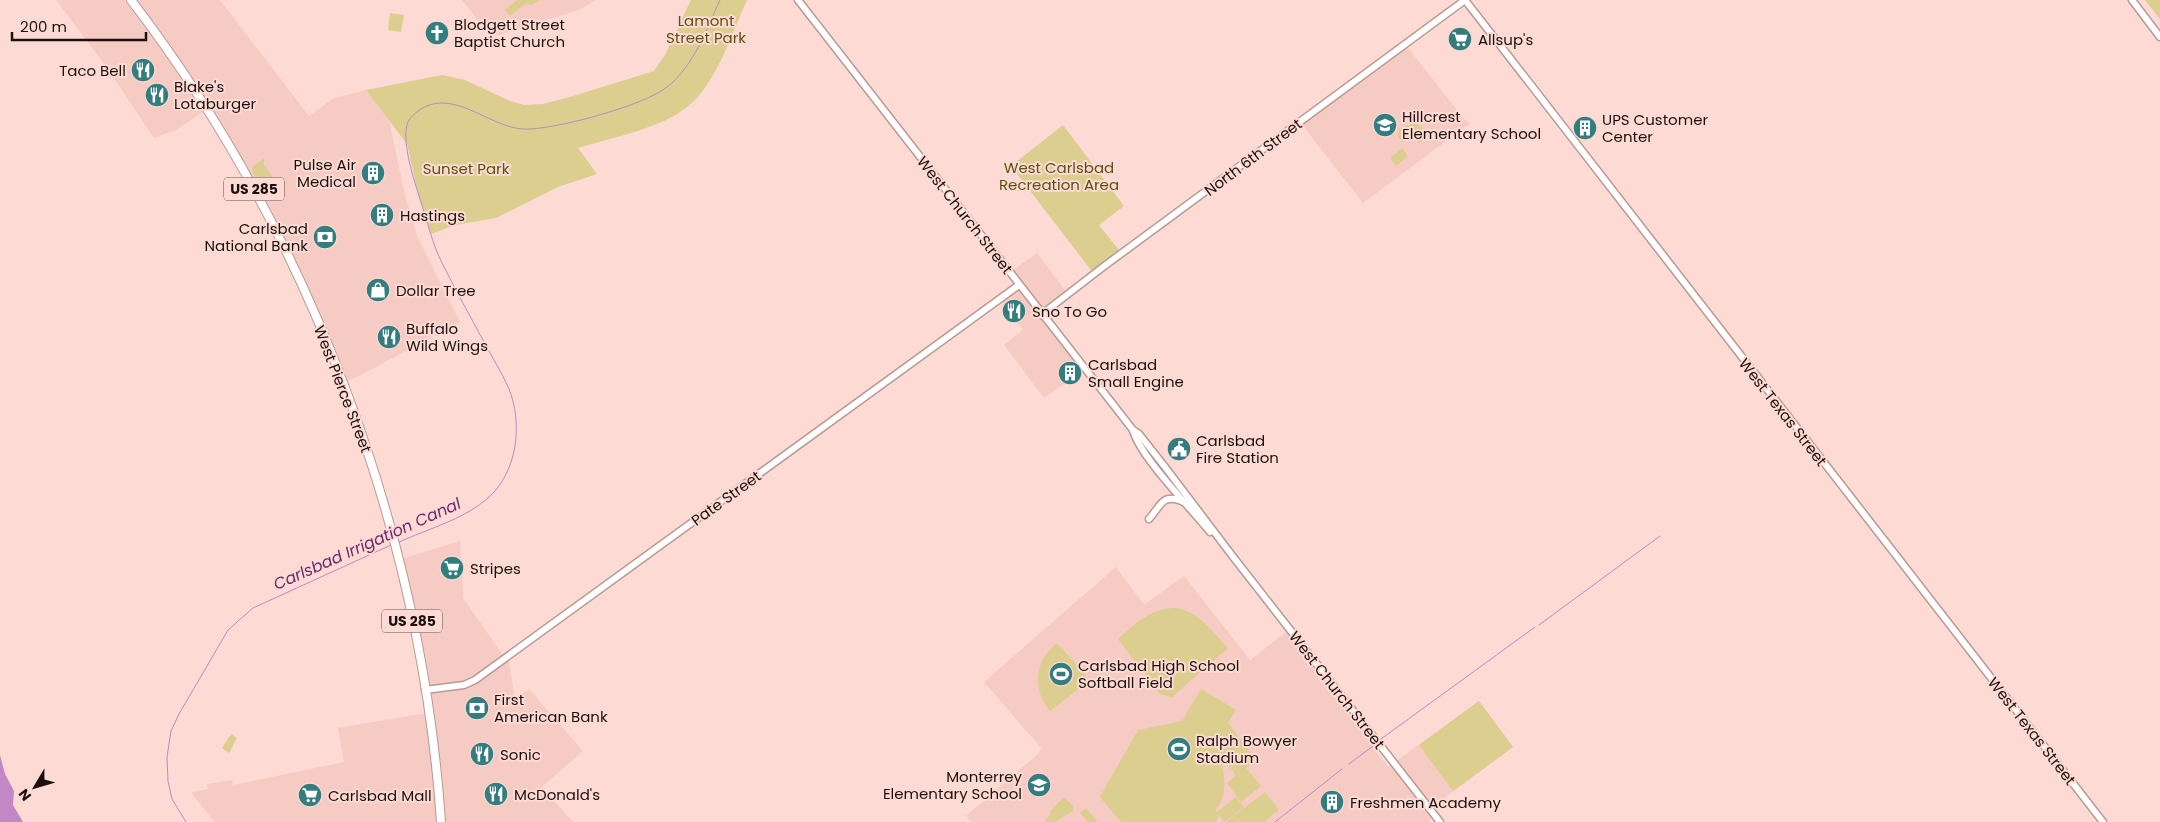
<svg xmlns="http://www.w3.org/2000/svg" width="2160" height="822" font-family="Poppins,sans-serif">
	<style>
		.built { fill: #f6cbc3 }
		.green { fill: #dbce8f }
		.water { fill: #c188c5 }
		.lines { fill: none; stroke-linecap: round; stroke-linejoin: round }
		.stream { stroke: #c188c5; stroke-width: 1 }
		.secondary-casing { stroke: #b99993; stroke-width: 9 }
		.highway-casing { stroke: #b99993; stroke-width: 10 }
		.secondary { stroke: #fff; stroke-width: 6 }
		.highway { stroke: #fff; stroke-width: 8 }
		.labels { text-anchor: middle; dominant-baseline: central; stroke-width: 4; stroke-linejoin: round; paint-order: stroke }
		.shield { fill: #fddad3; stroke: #5f4d49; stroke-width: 1 }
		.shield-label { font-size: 14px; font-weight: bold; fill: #1b100e }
		.park-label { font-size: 15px; fill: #5d5110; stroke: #fddad3 }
		.poi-label { font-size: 15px; fill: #1b100e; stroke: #fddad3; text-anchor: start }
		.street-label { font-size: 15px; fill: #1b100e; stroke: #fddad3 }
		.water-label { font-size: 16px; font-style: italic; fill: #6e2973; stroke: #fddad3 }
	</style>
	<rect width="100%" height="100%" fill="#fddad3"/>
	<g class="built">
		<path d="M56 0H220L309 116 334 98 366 90 389 120 405 195 417 236 460 322 365 373 343 383 297 274 206 110 176 130 154 138 110 72Z"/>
		<path d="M462 0H596L579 10 491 37Z"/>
		<path d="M1405 44 1464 119 1470 123 1363 203 1300 122Z"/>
		<path d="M1037 253 1068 294 1043 316 1085 369 1044 398 1004 345 1023 330 1000 299 1018 285 1009 273Z"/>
		<path d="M460 541 463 598 505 658 508 656 515 699 529 689 583 751 542 787 573 822H214L191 792 208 789 207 784 232 780 233 785 344 762 338 728 428 713 398 560Z"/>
		<path d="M1116 567 1144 605 1184 576 1250 660 1286 632 1388 767 1479 701 1513 747 1436 804 1429 822H971L966 816 1039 753 1041 748 984 682Z"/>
	</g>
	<g class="green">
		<path d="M517 0H541L531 5 525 4 510 16 505 10Z"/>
		<path d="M691 0H747C733 31 718 77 694 101 667 128 613 137 578 148L597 174 558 187 496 218 455 225 431 234 418 193 407 144 366 90 442 75 465 80 510 101 524 105 543 104 570 97 654 71 665 55Z"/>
		<path d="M2145 0H2160V19Z"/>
		<path d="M390 13 404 15 401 32 388 30Z"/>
		<path d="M1413 123 1421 126 1427 137 1419 143 1413 138 1402 142 1398 137 1399 129Z"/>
		<path d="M1063 125 1124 206 1099 225 1122 254 1094 274 1011 166Z"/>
		<path d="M1402 148 1408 156 1396 166 1390 158Z"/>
		<path d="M264 158V166L272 176 274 187 279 195 271 199 267 198 252 171V167Z"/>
		<path d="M1177 608C1200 612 1213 633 1228 648L1172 697 1160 694 1118 639C1135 623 1153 607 1177 608Z"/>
		<path d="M1057 643 1087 677 1086 683 1050 711C1032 689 1034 661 1057 643Z"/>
		<path d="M1201 689 1236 710 1228 723 1256 760 1246 768 1261 786 1241 802 1227 783 1236 775 1222 757C1223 774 1229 796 1215 810L1217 812 1236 797 1244 807 1224 822 1219 815 1216 822H1121L1100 797 1138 730 1182 721Z"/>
		<path d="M1479 701 1513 747 1453 791 1419 745Z"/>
		<path d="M231 734 237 738 229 753 222 748Z"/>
		<path d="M1265 792 1279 810 1264 822H1226Z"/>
		<path d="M1063 798 1066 799 1073 806V811L1055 822H1044L1051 814 1050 811Z"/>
		<path d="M1086 808 1098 822H1088L1080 813Z"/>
	</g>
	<path class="water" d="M0 755 5 774 14 791 13 805 23 822H0Z"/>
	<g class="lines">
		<g class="stream">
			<path d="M397 543C429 528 471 518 495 491 518 464 522 422 509 389 502 373 492 357 484 342 470 316 455 289 442 263 432 243 427 220 420 199 414 180 402 144 407 125 408 119 413 115 418 111 452 86 488 127 523 129 551 131 646 105 667 87 694 66 706 30 720 0"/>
			<path d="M1539 625 1660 536"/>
			<path d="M1381 739 1535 627"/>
			<path d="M1349 764 1373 746"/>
			<path d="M186 822 172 799 168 781 167 757 171 731 179 714 228 630 253 608 391 545"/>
			<path d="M1275 822 1342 769"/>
		</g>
		<g class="secondary-casing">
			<g id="secondary">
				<path d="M798 0 1133 430 1139 434 1165 467 1234 558 1440 822"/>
				<path d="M1465 0 2103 822"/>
				<path d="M2132 0 2160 37"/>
				<path d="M1043 316 1046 311 1103 267 1465 0"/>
				<path d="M1133 430C1140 457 1191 508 1210 532"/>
				<path d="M1149 519C1161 506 1162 492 1184 502"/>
				<path d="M425 690 464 685 475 680 1019 285"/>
			</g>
		</g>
		<g class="highway-casing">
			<path id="highway" d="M131 0C309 232 421 530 441 822"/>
		</g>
		<use href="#secondary" class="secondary"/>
		<use href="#highway" class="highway"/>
	</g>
	<defs>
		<g id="church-disc" transform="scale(1.25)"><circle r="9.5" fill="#347d7f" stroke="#fddad3"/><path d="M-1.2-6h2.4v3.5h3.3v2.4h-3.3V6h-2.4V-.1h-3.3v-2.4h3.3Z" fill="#fff"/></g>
		<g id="supermarket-disc" transform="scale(1.25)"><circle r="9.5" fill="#347d7f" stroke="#fddad3"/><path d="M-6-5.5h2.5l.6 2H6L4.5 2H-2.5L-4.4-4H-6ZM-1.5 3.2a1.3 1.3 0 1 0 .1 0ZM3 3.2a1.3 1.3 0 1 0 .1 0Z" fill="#fff"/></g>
		<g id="restaurant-disc" transform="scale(1.25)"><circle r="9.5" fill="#347d7f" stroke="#fddad3"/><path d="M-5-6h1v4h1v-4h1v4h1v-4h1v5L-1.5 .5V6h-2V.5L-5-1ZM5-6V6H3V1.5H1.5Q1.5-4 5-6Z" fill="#fff"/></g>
		<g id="school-disc" transform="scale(1.25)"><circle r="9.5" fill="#347d7f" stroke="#fddad3"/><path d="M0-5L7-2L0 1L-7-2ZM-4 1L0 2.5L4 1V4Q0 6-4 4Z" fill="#fff"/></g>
		<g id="building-disc" transform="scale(1.25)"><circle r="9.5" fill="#347d7f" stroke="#fddad3"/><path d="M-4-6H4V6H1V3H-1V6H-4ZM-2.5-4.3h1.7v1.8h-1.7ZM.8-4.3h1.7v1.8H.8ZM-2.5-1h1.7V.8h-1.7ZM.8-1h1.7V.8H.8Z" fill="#fff"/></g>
		<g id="bank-disc" transform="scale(1.25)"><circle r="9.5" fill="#347d7f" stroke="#fddad3"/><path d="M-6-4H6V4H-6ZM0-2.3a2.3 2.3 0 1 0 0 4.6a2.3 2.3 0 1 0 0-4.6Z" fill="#fff"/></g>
		<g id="shop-disc" transform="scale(1.25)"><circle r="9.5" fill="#347d7f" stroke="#fddad3"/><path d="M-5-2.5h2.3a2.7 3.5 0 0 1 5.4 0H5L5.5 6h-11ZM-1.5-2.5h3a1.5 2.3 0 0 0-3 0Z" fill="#fff"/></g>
		<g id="civic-disc" transform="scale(1.25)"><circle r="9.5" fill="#347d7f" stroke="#fddad3"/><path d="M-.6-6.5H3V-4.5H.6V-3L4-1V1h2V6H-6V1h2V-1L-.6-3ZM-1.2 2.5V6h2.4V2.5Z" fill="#fff"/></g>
		<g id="stadium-disc" transform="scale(1.25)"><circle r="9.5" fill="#347d7f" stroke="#fddad3"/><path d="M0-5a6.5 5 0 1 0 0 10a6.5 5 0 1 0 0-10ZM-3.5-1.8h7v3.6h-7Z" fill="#fff"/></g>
	</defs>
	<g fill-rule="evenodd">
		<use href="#church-disc" x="437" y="33"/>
		<use href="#supermarket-disc" x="1460" y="39"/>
		<use href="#restaurant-disc" x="143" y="70"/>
		<use href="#restaurant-disc" x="157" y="95"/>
		<use href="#school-disc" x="1385" y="125"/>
		<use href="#building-disc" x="1585" y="128"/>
		<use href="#building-disc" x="373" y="173"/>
		<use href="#building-disc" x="382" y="215"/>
		<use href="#bank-disc" x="325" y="237"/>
		<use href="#shop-disc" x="378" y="290"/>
		<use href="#restaurant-disc" x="1014" y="311"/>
		<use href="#restaurant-disc" x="389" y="337"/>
		<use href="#building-disc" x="1070" y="373"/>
		<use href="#civic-disc" x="1179" y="449"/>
		<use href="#supermarket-disc" x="452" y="568"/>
		<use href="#stadium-disc" x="1061" y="674"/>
		<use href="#bank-disc" x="477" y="708"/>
		<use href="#stadium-disc" x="1179" y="749"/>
		<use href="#restaurant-disc" x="482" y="754"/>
		<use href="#school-disc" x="1039" y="785"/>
		<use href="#restaurant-disc" x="496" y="794"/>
		<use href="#supermarket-disc" x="310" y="795"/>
		<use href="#building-disc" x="1332" y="802"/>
	</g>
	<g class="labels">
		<g class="shield">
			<rect x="224" y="177.5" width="60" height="23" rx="4"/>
			<rect x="382" y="609.5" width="60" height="23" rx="4"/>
		</g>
		<g class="shield-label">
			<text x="254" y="189">US 285</text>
			<text x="412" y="621">US 285</text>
		</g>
		<g class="park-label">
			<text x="706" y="20">Lamont<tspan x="706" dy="17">Street Park</tspan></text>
			<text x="1059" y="167">West Carlsbad<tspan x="1059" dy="17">Recreation Area</tspan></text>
			<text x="466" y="168">Sunset Park</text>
		</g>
		<g class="poi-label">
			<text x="454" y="24">Blodgett Street<tspan x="454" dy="17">Baptist Church</tspan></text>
			<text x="1478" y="39">Allsup's</text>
			<text x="126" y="70" text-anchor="end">Taco Bell</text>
			<text x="174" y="86">Blake's<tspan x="174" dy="17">Lotaburger</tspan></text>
			<text x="1402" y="116">Hillcrest<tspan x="1402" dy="17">Elementary School</tspan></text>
			<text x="1602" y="119">UPS Customer<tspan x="1602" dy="17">Center</tspan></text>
			<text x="356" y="164" text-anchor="end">Pulse Air<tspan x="356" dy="17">Medical</tspan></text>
			<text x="400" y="215">Hastings</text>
			<text x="308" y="228" text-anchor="end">Carlsbad<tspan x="308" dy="17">National Bank</tspan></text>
			<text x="396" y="290">Dollar Tree</text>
			<text x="1032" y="311">Sno To Go</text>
			<text x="406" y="328">Buffalo<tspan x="406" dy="17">Wild Wings</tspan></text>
			<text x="1088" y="364">Carlsbad<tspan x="1088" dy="17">Small Engine</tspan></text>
			<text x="1196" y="440">Carlsbad<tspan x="1196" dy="17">Fire Station</tspan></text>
			<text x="470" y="568">Stripes</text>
			<text x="1078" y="665">Carlsbad High School<tspan x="1078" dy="17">Softball Field</tspan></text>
			<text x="494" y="699">First<tspan x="494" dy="17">American Bank</tspan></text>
			<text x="1196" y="740">Ralph Bowyer<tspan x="1196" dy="17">Stadium</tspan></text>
			<text x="500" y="754">Sonic</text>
			<text x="1022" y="776" text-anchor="end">Monterrey<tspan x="1022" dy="17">Elementary School</tspan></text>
			<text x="514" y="794">McDonald's</text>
			<text x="328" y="795">Carlsbad Mall</text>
			<text x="1350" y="802">Freshmen Academy</text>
		</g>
		<g class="street-label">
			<text transform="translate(1253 157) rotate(-37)">North 6th Street</text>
			<text transform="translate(965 215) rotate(52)">West Church Street</text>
			<text transform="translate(343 389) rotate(69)">West Pierce Street</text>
			<text transform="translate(1783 412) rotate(52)">West Texas Street</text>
			<text transform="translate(726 498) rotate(-36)">Pate Street</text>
			<text transform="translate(1337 690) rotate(52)">West Church Street</text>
			<text transform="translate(2032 731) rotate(52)">West Texas Street</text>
		</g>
		<g class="water-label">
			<text transform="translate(367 544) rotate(-24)">Carlsbad Irrigation Canal</text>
		</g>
	</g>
	<g transform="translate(35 787) rotate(232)" stroke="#fddad3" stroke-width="4" paint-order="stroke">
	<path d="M0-4L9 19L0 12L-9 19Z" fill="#1b100e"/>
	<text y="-8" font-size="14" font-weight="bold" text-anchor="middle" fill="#1b100e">N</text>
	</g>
	<path d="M12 32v8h134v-8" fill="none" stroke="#1b100e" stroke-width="2.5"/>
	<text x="20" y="32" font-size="15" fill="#1b100e" stroke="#fddad3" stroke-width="4" paint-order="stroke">200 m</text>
</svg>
